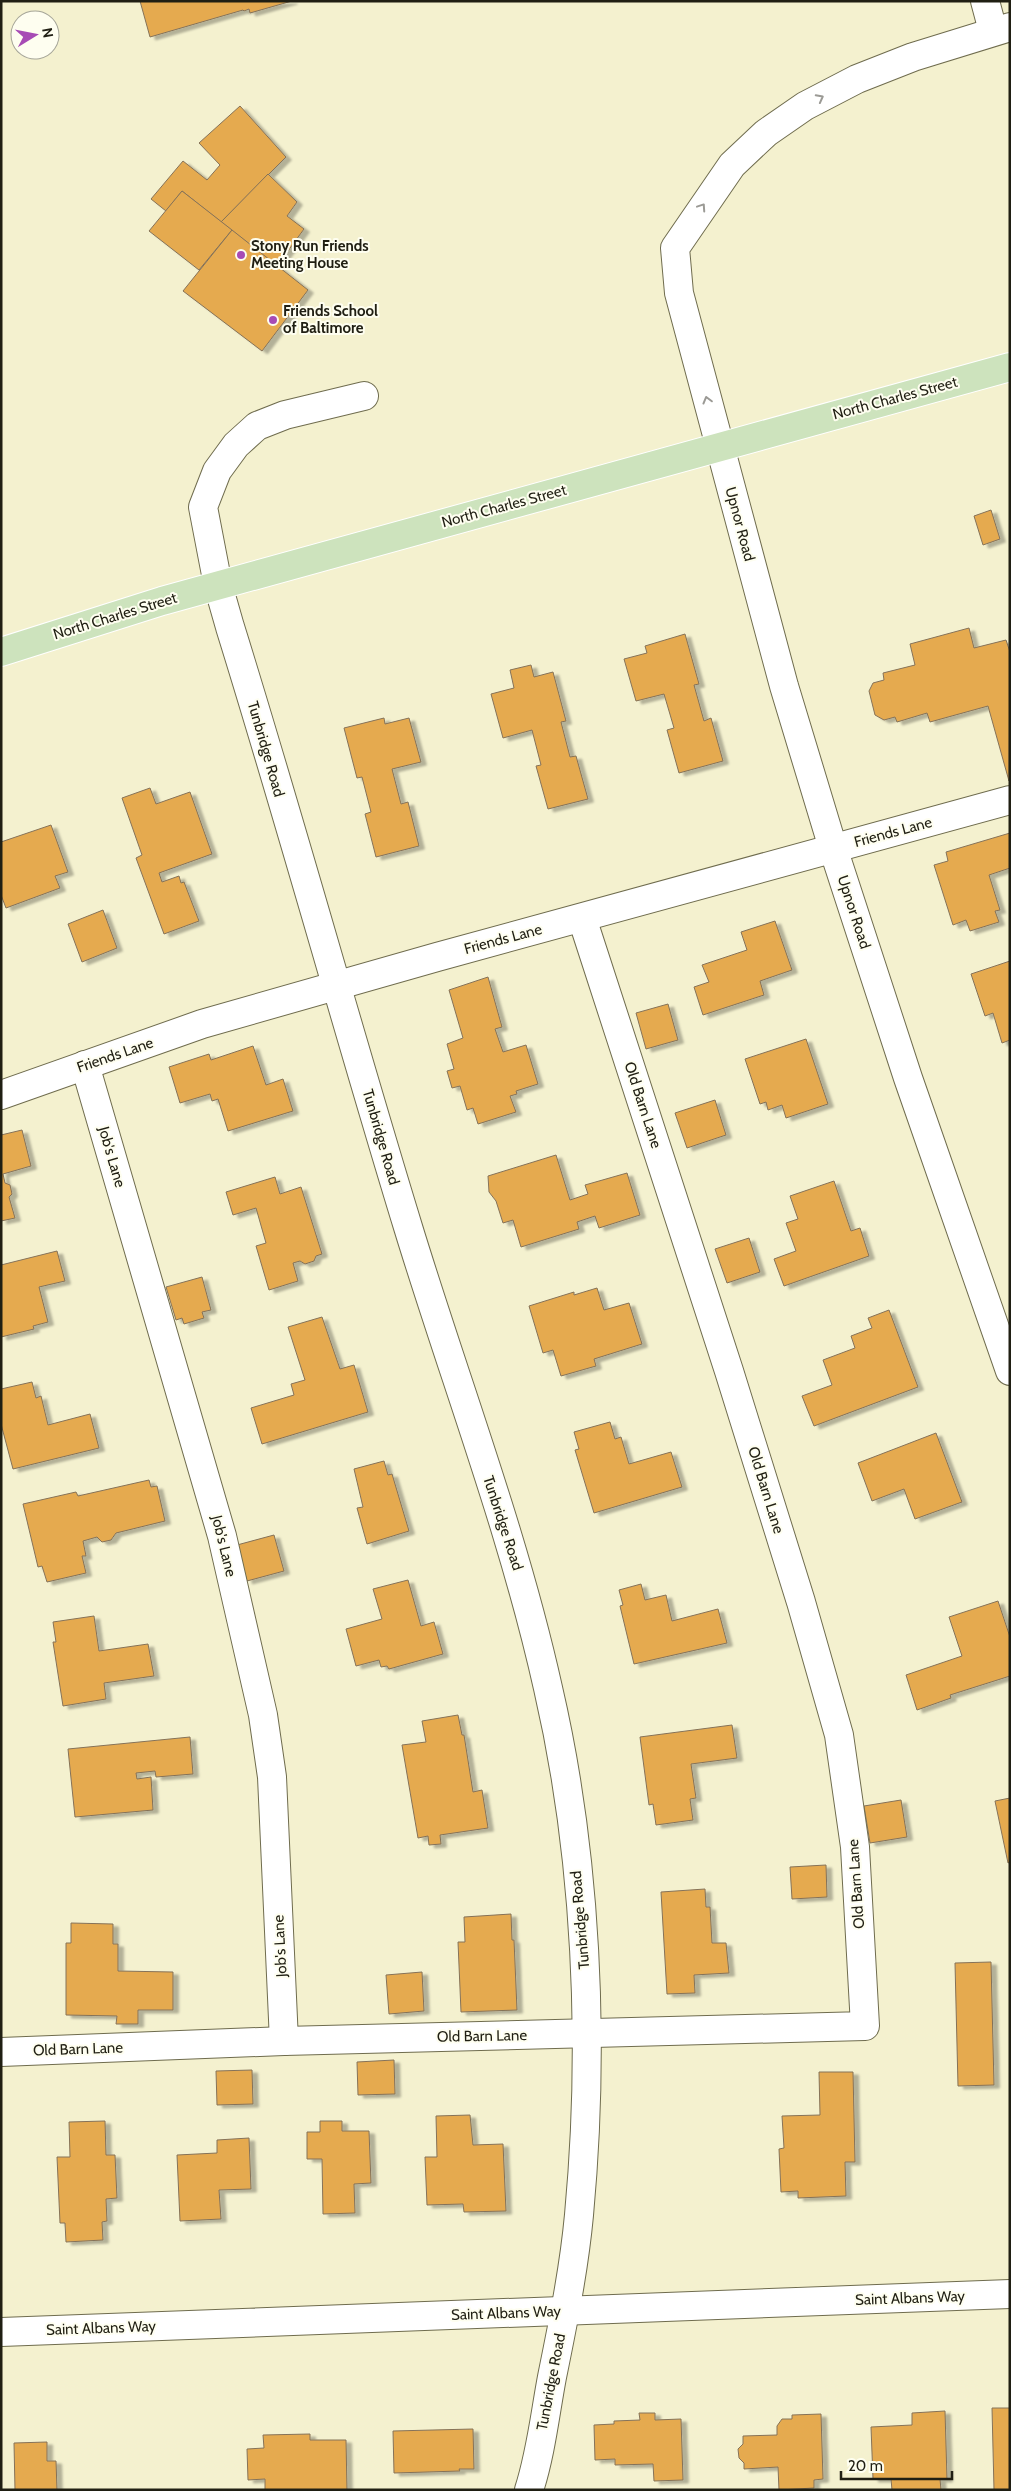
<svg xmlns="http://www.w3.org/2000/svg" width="1011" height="2491" font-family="Cabin,sans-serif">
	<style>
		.building { fill: #e5aa50; stroke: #857258; filter: url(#shadow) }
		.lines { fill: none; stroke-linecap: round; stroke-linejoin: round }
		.minor-casing { stroke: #6f6c4e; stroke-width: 30 }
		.major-casing { stroke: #fff; stroke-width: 30 }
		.minor { stroke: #fff; stroke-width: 28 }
		.major { stroke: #cde3bd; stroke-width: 28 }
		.oneway { stroke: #9b9a95 }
		.poi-dot { fill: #a74bb5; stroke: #fefef0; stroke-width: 2 }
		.labels { text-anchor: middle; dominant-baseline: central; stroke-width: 4; stroke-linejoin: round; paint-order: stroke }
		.poi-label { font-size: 15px; font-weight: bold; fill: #201f13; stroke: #fefef0; text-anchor: start }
		.street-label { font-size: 15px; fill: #201f13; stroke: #fefef0 }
	</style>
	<defs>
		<filter id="shadow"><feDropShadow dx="5.5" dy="3" stdDeviation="1" flood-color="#0004"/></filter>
	</defs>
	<rect width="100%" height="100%" fill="#f4f1cf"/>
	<g class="building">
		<path d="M140 1H292L250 13 249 9 244 11 243 10 150 37Z"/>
		<path d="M240 106 286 157 221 222 182 191 166 211 151 199 183 161 207 180 220 165 199 143Z"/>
		<path d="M268 174 297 202 287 216 304 229 277 266 221 222Z"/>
		<path d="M182 191 232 230 199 270 149 231Z"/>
		<path d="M232 230 308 290 262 351 183 291Z"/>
		<path d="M991 510 1000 539 983 545 974 516Z"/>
		<path d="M969 628 974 648 1006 640 1010 652 1009 781 988 706 930 722 927 713 897 722 895 717 884 720 875 715 869 691 873 683 884 680 883 673 915 665 910 644Z"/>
		<path d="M685 634 699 684 694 685 704 721 711 718 723 761 679 773 667 730 674 728 664 694 636 701 624 659 647 653 645 646Z"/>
		<path d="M531 665 534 677 553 672 566 721 561 722 570 757 576 756 588 799 548 809 536 766 541 765 532 730 503 738 491 694 514 688 510 670Z"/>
		<path d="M384 718 385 724 409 718 421 762 392 769 401 804 408 802 419 846 376 857 365 814 371 812 362 777 357 778 344 728Z"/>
		<path d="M150 788 156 804 190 792 212 854 159 873 162 882 179 876 181 883 184 882 199 921 164 934 136 858 142 855 122 798Z"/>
		<path d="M51 825 68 872 55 876 60 888 6 908 1 895V842Z"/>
		<path d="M1010 833V868L989 875 1000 910 995 911 999 922 970 931 966 920 953 925 934 865 948 861 946 852Z"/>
		<path d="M103 910 117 948 82 962 68 924Z"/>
		<path d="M775 921 792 970 760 981 764 995 703 1015 694 987 709 982 702 965 747 950 741 932Z"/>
		<path d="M1010 961V1040L1002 1043 993 1013 985 1016 971 974Z"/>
		<path d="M488 977 502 1027 495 1029 503 1052 526 1045 538 1084 516 1091 517 1094 510 1096 516 1112 478 1124 473 1108 467 1110 460 1086 452 1088 447 1071 454 1069 447 1044 463 1038 449 990Z"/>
		<path d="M668 1004 678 1040 646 1049 636 1013Z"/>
		<path d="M806 1039 828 1104 786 1118 782 1105 768 1110 766 1102 760 1104 745 1059Z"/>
		<path d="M253 1046 266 1085 283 1079 293 1111 228 1131 218 1099 212 1101 210 1094 180 1103 169 1067 209 1054 211 1060Z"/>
		<path d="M715 1100 726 1135 687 1148 675 1113Z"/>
		<path d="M22 1130 31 1166 3 1174 5 1183 10 1185 12 1194 9 1197 15 1218 1 1221V1135Z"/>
		<path d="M556 1155 570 1200 588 1194 585 1185 627 1173 640 1215 599 1228 595 1216 577 1222 579 1229 521 1247 513 1220 503 1223 496 1201 489 1192 488 1176Z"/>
		<path d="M275 1177 280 1194 301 1187 322 1254 316 1256 314 1261 305 1264 300 1261 293 1263 298 1281 269 1290 256 1246 266 1243 256 1208 233 1215 226 1192Z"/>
		<path d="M834 1181 851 1231 860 1228 869 1256 784 1286 774 1259 796 1251 786 1223 798 1219 790 1196Z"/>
		<path d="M749 1238 760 1272 727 1283 715 1249Z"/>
		<path d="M57 1251 65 1281 39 1287 48 1322 33 1326 34 1329 1 1337V1265Z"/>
		<path d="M202 1277 211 1310 202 1312 204 1318 184 1324 182 1318 176 1320 166 1287Z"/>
		<path d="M597 1288 604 1310 629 1303 642 1344 594 1359 596 1366 561 1376 553 1350 543 1353 529 1306 574 1292V1295Z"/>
		<path d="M889 1310 918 1387 814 1426 802 1396 832 1385 823 1360 855 1348 851 1336 872 1328 868 1318Z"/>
		<path d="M322 1317 340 1369 354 1365 368 1412 262 1444 251 1408 294 1395 291 1384 305 1380 288 1327Z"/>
		<path d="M32 1382 36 1398 41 1396 48 1425 90 1414 99 1448 13 1469 1 1424V1389Z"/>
		<path d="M610 1422 615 1439 621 1437 629 1464 671 1452 682 1487 594 1513 575 1450 579 1449 574 1432Z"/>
		<path d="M936 1433 962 1502 915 1519 904 1489 872 1501 858 1463Z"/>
		<path d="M384 1461 388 1475 392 1474 409 1531 367 1544 357 1508 363 1507 354 1469Z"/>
		<path d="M149 1480 151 1487 157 1486 165 1521 116 1533 111 1540 102 1542 97 1537 83 1541 86 1556H82L86 1573 47 1582 42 1566 38 1567 23 1504 76 1492 78 1496Z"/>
		<path d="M274 1535 284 1571 247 1581 237 1545Z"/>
		<path d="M408 1580 421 1626 434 1622 443 1654 389 1669 387 1666 381 1667 379 1660 356 1666 346 1629 382 1619 373 1589Z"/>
		<path d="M641 1584 645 1600 666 1595 672 1621 718 1609 727 1643 634 1664 620 1606 623 1605 619 1590Z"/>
		<path d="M998 1601 1010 1637V1676L950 1695 951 1698 917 1710 906 1675 962 1656 949 1617Z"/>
		<path d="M94 1616 99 1651 148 1644 154 1676 104 1683 106 1699 63 1706 53 1642H56L53 1622Z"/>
		<path d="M458 1715 462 1735H464L473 1792 482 1790 488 1828 440 1835 441 1844 429 1845 428 1836 418 1838 402 1745 426 1742 422 1721Z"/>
		<path d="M732 1725 737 1758 691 1764 696 1798 690 1799 693 1820 656 1825 653 1804 649 1805 640 1737Z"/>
		<path d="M190 1737 193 1774 156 1777 155 1771 136 1773 137 1779 151 1777 153 1810 75 1817 68 1749Z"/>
		<path d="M1010 1798V1862L1008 1863 995 1801Z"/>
		<path d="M901 1800 907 1837 870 1843 864 1806Z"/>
		<path d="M826 1865 827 1897 792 1899 790 1867Z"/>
		<path d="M705 1889 706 1907H710L712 1943H726L729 1973 694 1975 695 1993 667 1994 661 1892Z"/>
		<path d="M511 1914 512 1940H514L517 2010 461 2012 458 1942H465L464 1917Z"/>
		<path d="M71 1923 113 1924V1944H118V1971L173 1972V2010H138V2024H116L117 2016 66 2015V1943H71Z"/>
		<path d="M991 1962 994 2085 958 2086 955 1963Z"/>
		<path d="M422 1972 424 2011 389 2014 386 1975Z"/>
		<path d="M394 2060 395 2094 358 2095 357 2062Z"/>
		<path d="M252 2070 253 2104 217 2105 216 2071Z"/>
		<path d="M819 2072H853L855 2162H845L846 2196 798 2198V2191L781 2192 779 2149 784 2148 782 2116 820 2115Z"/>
		<path d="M470 2115 473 2145 503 2144 506 2211 464 2212 463 2204 427 2205 425 2157H437L436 2116Z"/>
		<path d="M105 2121 106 2155H115L117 2198 106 2199 107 2221 102 2222 103 2240 66 2242 65 2223H60L57 2157H70L69 2122Z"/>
		<path d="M320 2121H342V2131H369L371 2183 354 2184 355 2213 323 2214 322 2159H307V2132H320Z"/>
		<path d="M249 2138 251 2189 219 2190 221 2219 180 2221 177 2155 217 2153V2140Z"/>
		<path d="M992 2408H1010V2490H994Z"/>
		<path d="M945 2411 947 2479H940L941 2490H892L891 2479H873L871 2427 912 2425V2413Z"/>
		<path d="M639 2413H655V2420L681 2419 683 2480 654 2481 653 2464 615 2465V2459L595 2460 594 2425 614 2424V2421L640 2420Z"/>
		<path d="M821 2414 823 2479 814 2480V2488L779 2490 778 2467 744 2469V2463L739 2458 738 2449 743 2444V2436L777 2435V2426L782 2419H792V2415Z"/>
		<path d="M473 2429 474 2469H459L460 2471 394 2473 393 2431Z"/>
		<path d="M310 2434V2440H346L347 2490H265V2479L248 2480 247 2449 264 2448 263 2435Z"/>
		<path d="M47 2442V2461H56L57 2490H15L14 2443Z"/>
	</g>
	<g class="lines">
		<g class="minor-casing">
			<g id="minor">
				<path d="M985 1 993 31"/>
				<path d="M1010 27 913 57 857 79 805 106 766 133 732 165 675 248 679 293 784 686 833 848 908 1078 1010 1371"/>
				<path d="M364 396 285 415 257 426 236 445 217 471 203 507 218 585 230 627C292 826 347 1028 408 1227 455 1381 513 1531 548 1688 587 1856 595 2044 579 2215 574 2269 563 2323 552 2377 545 2414 541 2453 529 2490"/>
				<path d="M85 1065 222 1536 263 1715 272 1777 284 2041"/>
				<path d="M1 1095 202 1024 437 957 1010 800"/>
				<path d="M1 2052 284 2041 865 2026 855 1847 839 1735 801 1602 729 1371 582 918"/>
				<path d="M1 2332 1010 2294"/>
			</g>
		</g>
		<g class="major-casing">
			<path id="major" d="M1 652 162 601 1010 367"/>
		</g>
		<use href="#minor" class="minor"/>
		<use href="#major" class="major"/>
	</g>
	<defs><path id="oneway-chevron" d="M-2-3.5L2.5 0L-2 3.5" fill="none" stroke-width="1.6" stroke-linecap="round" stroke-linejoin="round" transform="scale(1.25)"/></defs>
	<g class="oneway">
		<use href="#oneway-chevron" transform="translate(820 98) rotate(-28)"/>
		<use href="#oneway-chevron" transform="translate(702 207) rotate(-56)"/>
		<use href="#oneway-chevron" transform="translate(707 400) rotate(-105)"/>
	</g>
	<g class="poi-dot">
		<circle cx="241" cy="255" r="5"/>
		<circle cx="273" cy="320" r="5"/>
	</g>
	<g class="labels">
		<g class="poi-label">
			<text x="251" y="246">Stony Run Friends<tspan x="251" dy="17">Meeting House</tspan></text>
			<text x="283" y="311">Friends School<tspan x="283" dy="17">of Baltimore</tspan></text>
		</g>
		<g class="street-label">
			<text transform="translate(895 398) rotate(-15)">North Charles Street</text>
			<text transform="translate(504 506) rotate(-15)">North Charles Street</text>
			<text transform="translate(740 524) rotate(75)">Upnor Road</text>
			<text transform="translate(115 616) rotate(-17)">North Charles Street</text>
			<text transform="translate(266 749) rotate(74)">Tunbridge Road</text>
			<text transform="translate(893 832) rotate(-15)">Friends Lane</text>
			<text transform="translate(854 912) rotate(72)">Upnor Road</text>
			<text transform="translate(503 939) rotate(-15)">Friends Lane</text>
			<text transform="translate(115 1055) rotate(-19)">Friends Lane</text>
			<text transform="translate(643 1105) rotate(72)">Old Barn Lane</text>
			<text transform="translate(381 1137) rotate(74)">Tunbridge Road</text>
			<text transform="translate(112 1157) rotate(74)">Job's Lane</text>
			<text transform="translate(766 1490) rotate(73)">Old Barn Lane</text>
			<text transform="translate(503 1523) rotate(72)">Tunbridge Road</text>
			<text transform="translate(224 1546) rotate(76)">Job's Lane</text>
			<text transform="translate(856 1884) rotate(-94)">Old Barn Lane</text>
			<text transform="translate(580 1920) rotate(-95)">Tunbridge Road</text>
			<text transform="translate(280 1946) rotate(-93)">Job's Lane</text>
			<text transform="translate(482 2036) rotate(-1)">Old Barn Lane</text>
			<text transform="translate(78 2049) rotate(-2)">Old Barn Lane</text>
			<text transform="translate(910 2298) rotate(-2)">Saint Albans Way</text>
			<text transform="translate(506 2313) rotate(-2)">Saint Albans Way</text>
			<text transform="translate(101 2328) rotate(-2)">Saint Albans Way</text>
			<text transform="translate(551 2382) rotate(-79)">Tunbridge Road</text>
		</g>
	</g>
	<rect width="1011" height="2491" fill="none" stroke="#201f13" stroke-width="5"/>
	<g transform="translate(35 35) rotate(80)"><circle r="24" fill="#fefef0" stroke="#a5a598"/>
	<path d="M0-4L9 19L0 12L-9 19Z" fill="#a74bb5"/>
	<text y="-8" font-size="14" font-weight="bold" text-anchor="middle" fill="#201f13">N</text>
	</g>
	<path d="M841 2471v8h111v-8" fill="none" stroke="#201f13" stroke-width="2.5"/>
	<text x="848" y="2471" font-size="15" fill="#201f13" stroke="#fefef0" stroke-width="4" paint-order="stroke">20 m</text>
</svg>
